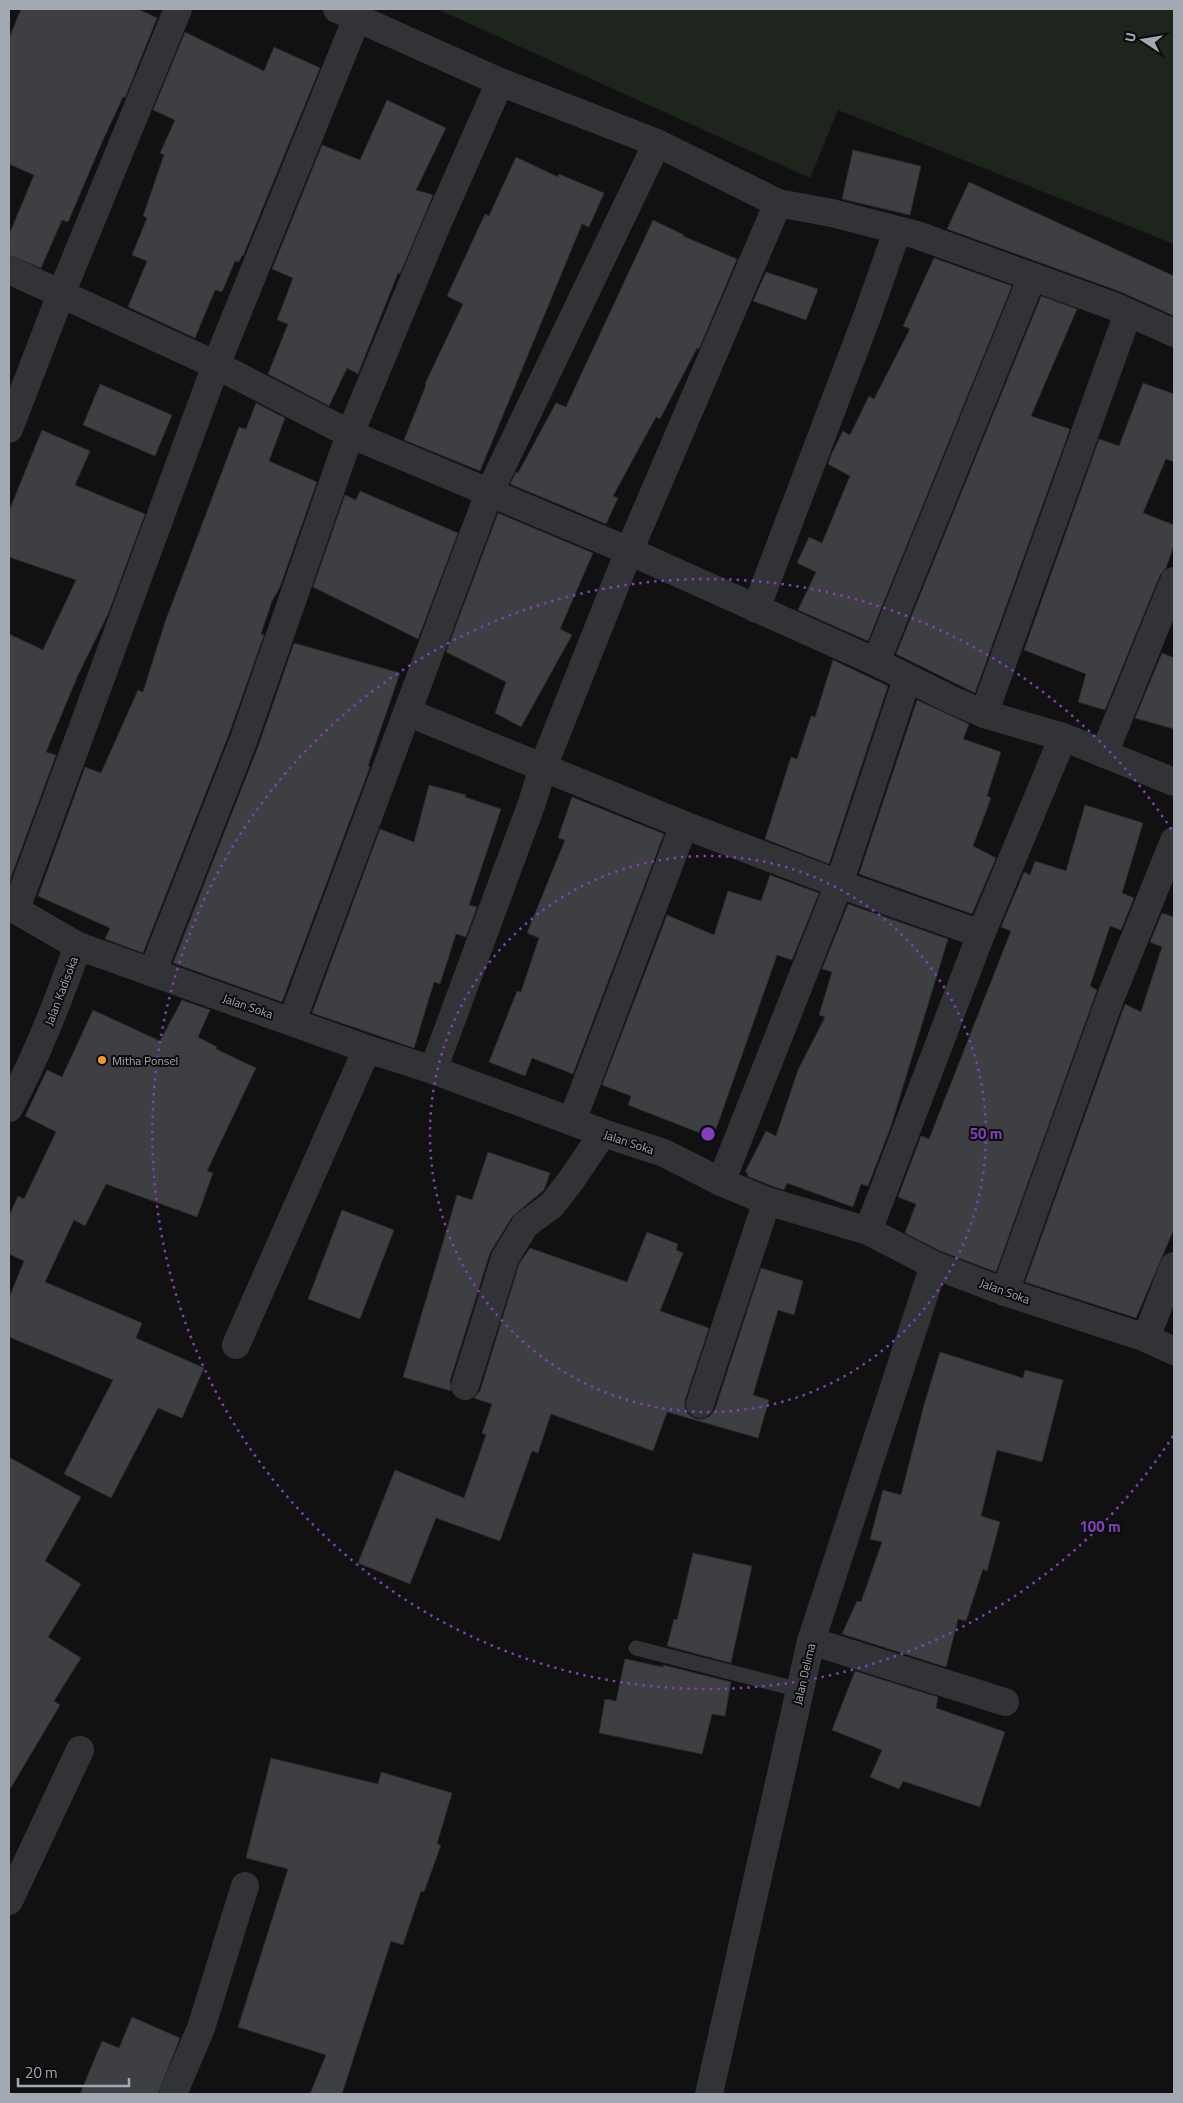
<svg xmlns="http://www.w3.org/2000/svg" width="1183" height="2103" font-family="'Titillium Web',sans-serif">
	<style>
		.green { fill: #1d251d }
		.building { fill: #3d3f42; stroke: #2b2b2e }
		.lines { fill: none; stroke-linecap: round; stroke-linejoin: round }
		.service { stroke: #323337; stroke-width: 15 }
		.minor { stroke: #323337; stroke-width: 28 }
		.tertiary { stroke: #323337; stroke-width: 28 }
		.ring { fill: none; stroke: #813fbd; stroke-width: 2.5; stroke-dasharray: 2.5 5 }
		.poi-dot { fill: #f59926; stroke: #0c0c0d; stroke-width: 2 }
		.labels { text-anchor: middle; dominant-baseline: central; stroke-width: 4; stroke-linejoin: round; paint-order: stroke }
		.street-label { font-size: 12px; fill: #a2a9b3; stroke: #0c0c0d }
		.poi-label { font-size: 12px; fill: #a2a9b3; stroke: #0c0c0d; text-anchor: start }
		.centre { fill: #813fbd; stroke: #0c0c0d; stroke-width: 2.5 }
		.ring-label { font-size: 15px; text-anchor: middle; font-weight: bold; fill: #813fbd; stroke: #0c0c0d; stroke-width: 4; stroke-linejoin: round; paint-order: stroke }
	</style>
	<rect width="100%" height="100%" fill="#111112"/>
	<path class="green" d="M437 9H1174V244L838 110 810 178Z"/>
	<g class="building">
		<path d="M21 9H138L157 18 125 98 123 97 103 140 68 222 62 220 41 268 9 255V235L34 175 9 164V38Z"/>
		<path d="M185 32 264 71 274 47 320 68 243 256 242 255 239 262 235 261 222 292 215 290 195 338 128 307 147 261 132 255 147 218 143 216 164 155 160 153 175 120 153 110Z"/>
		<path d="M387 100 446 128 416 190 433 195 400 274 398 273 358 374 347 368 329 406 268 374 288 324 277 320 293 278 272 269 322 145 360 160Z"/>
		<path d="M853 150 921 166 910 215 842 199Z"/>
		<path d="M516 157 558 177 559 174 604 193 589 227 582 224 480 471 404 440 426 385 425 384 463 304 447 296 485 214 489 216Z"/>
		<path d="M969 182 1174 276V316L1121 292 947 229Z"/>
		<path d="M653 220 684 235 683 236 737 259 699 349 697 348 660 419 656 417 613 496 618 498 606 524 510 484 516 472 518 473 556 403 566 407Z"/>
		<path d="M934 258 1012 286 868 641 798 610 816 572 797 563 809 537 822 543 850 476 828 464 832 453 843 431 850 435 869 396 874 399 910 329 903 326Z"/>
		<path d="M766 272 818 289 806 320 753 301Z"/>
		<path d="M1041 296 1077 309 1031 416 1070 429 975 693 896 654Z"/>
		<path d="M1143 383 1174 394V462L1166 459 1143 513 1174 525V545L1166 568 1160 575 1105 710 1078 702 1086 674 1024 650 1099 439 1119 446Z"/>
		<path d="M100 384 172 415 155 456 83 425Z"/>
		<path d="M256 403 285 418 269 461 317 482 280 587 272 601 261 634 264 635 229 734 143 953 105 939 110 928 38 896 85 767 101 773 138 690 143 692 165 622 239 427 246 429Z"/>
		<path d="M42 430 90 451 75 485 145 514 108 614 78 675 46 752 56 755 9 883V634L43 650 76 580 9 557V511Z"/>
		<path d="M360 491 458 533 418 639 313 587 345 495 356 500Z"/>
		<path d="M498 513 593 553 560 629 572 635 521 727 495 713 506 682 446 652Z"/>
		<path d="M294 643 400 673 368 766 370 767 282 1002 173 963 259 744Z"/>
		<path d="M1162 653 1174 658V729L1135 718Z"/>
		<path d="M833 660 888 686 829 864 765 839 791 757 797 759 811 716 815 717Z"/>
		<path d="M917 700 969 724 963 739 1001 752 987 796 991 798 973 846 996 858 972 914 859 874Z"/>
		<path d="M429 785 466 795 465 797 501 809 469 905 477 907 466 937 456 934 440 984 434 982 414 1048 312 1013 380 829 414 842Z"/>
		<path d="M572 797 664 834 573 1074 532 1058 525 1076 489 1062 517 991 521 992 539 938 527 933 565 840 558 838Z"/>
		<path d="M1085 805 1143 823 1122 893 1134 898 1121 930 1110 926 1090 986 1097 990 996 1272 940 1251 905 1233 916 1204 898 1197 921 1136 929 1139 1011 931 1001 927 1024 872 1030 875 1035 861 1066 871Z"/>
		<path d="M770 875 819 893 792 960 777 955 713 1138 628 1105 631 1096 602 1085 667 915 714 935 728 891 761 901Z"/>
		<path d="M848 904 948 939 891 1126 868 1186 861 1184 853 1207 787 1183 784 1190 772 1186 747 1176 748 1173 745 1172 766 1131 776 1136 798 1070 825 1017 819 1015 832 972 822 969Z"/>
		<path d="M1162 913 1174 917V1229L1136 1318 1025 1282 1125 1004 1141 1012 1162 947 1150 942Z"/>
		<path d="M182 1000 210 1010 198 1037 217 1047 216 1049 256 1068 207 1171 213 1173 197 1217 106 1184 85 1226 74 1220 45 1282 142 1323 136 1338 204 1368 182 1418 158 1408 111 1498 64 1474 113 1380 9 1337V1298L24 1261 9 1254V1216L18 1196 24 1199 56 1132 25 1116 47 1070 62 1077 93 1010 160 1041Z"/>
		<path d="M488 1152 550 1173 544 1190 512 1217 490 1253 450 1381 451 1391 403 1377 457 1195 472 1200Z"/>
		<path d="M342 1210 394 1230 360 1319 308 1299Z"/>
		<path d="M647 1232 678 1244 676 1250 683 1253 660 1311 709 1328 685 1400V1407L688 1414 696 1419H703L710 1416 715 1409 761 1268 803 1281 794 1315 778 1310 753 1395 769 1400 758 1438 667 1412 653 1451 551 1414 538 1453 532 1451 500 1541 436 1518 410 1584 358 1563 395 1470 464 1498 486 1435 482 1433 492 1404 474 1398 480 1391 519 1264 530 1248 627 1282Z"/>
		<path d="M940 1352 1023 1378 1025 1370 1063 1380 1042 1462 997 1450 981 1516 1000 1522 987 1571 983 1569 966 1621 958 1619 946 1667 842 1634 857 1601 861 1602 882 1542 870 1539 883 1490 901 1495 924 1405Z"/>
		<path d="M9 1457 81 1497 45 1561 81 1584 48 1637 81 1658 54 1701 60 1705 9 1791Z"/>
		<path d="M693 1553 752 1566 731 1663 667 1646 674 1619 677 1620Z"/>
		<path d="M625 1659 663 1667V1665L731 1682 725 1716 712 1714 702 1754 599 1733 605 1699 616 1701Z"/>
		<path d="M855 1671 938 1697 936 1708 1005 1732 980 1807 903 1781 899 1789 870 1777 882 1750 832 1730Z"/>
		<path d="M271 1758 378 1784 381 1772 452 1793 437 1844 441 1845 424 1892 421 1891 403 1945 391 1941 342 2094H310L326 2055 238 2027 288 1869 246 1858Z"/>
		<path d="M132 2017 180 2038 158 2094H80L102 2041 119 2048Z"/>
	</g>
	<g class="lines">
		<path class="service" d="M636 1648 800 1690"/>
		<g class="minor">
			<path d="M337 9 500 82 657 143 778 203"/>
			<path d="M9 270 216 365 350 434 629 551 876 662 952 700 984 714 1063 737 1174 782"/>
			<path d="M9 429 61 294 178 9"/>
			<path d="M756 609 868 314 897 231"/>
			<path d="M876 662 1032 277"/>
			<path d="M407 712 684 825 839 884 981 934"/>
			<path d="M984 714 1128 313"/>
			<path d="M1104 754 1174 581"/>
			<path d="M16 909 216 365 357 18"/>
			<path d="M152 973 244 739 350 434 435 229 500 82"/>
			<path d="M292 1021 489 493 657 143"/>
			<path d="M433 1070 532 803 543 767 629 551 778 203 832 213 917 235 1116 307 1174 333"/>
			<path d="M572 1121 684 825"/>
			<path d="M721 1182 839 884 907 679"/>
			<path d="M868 1231 981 934 1063 737"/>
			<path d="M1005 1292 1110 999 1174 841"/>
			<path d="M1146 1338 1174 1266"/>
			<path d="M236 1345 367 1049"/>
			<path d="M465 1386 505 1258 525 1225 552 1205 572 1179 603 1133"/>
			<path d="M700 1404 767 1201"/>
			<path d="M811 1641 1005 1702"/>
			<path d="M9 1901 80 1750"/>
			<path d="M173 2094 201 2028 245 1886"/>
			<path d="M709 2094 811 1641 934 1265"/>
		</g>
		<g class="tertiary">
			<path d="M9 906 78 946C58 1001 37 1056 9 1108"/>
			<path d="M78 946 367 1049 433 1070 603 1133 664 1153 721 1182 767 1201 868 1231 934 1265 1005 1292 1146 1338 1174 1351"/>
		</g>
	</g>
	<g class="ring">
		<circle cx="708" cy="1134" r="278"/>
		<path d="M1173 1436A555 555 0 1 1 1173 832"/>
	</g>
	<circle class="poi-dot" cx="102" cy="1060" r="5"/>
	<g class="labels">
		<g class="street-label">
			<text transform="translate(61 991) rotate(-69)">Jalan Kadisoka</text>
			<text transform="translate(248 1006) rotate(19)">Jalan Soka</text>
			<text transform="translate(629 1142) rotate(18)">Jalan Soka</text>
			<text transform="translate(1005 1291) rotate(20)">Jalan Soka</text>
			<text transform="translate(804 1674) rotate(-77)">Jalan Delima</text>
		</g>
		<g class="poi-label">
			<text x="112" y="1060">Mitha Ponsel</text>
		</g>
	</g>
	<circle cx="708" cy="1134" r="8" class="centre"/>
	<g class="ring-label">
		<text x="986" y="1139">50 m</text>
		<text x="1100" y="1532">100 m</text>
	</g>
	<rect width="1183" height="2103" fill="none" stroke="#a2a9b3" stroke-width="20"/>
	<g transform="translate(1143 40) rotate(282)" stroke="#0c0c0d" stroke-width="4" paint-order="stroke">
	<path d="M0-4L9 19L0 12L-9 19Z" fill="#a2a9b3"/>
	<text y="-8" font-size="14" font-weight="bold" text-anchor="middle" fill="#a2a9b3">U</text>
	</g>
	<path d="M18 2078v8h111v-8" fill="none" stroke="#a2a9b3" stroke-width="2.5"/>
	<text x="25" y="2078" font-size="15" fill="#a2a9b3" stroke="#0c0c0d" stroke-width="4" paint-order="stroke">20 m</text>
</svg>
